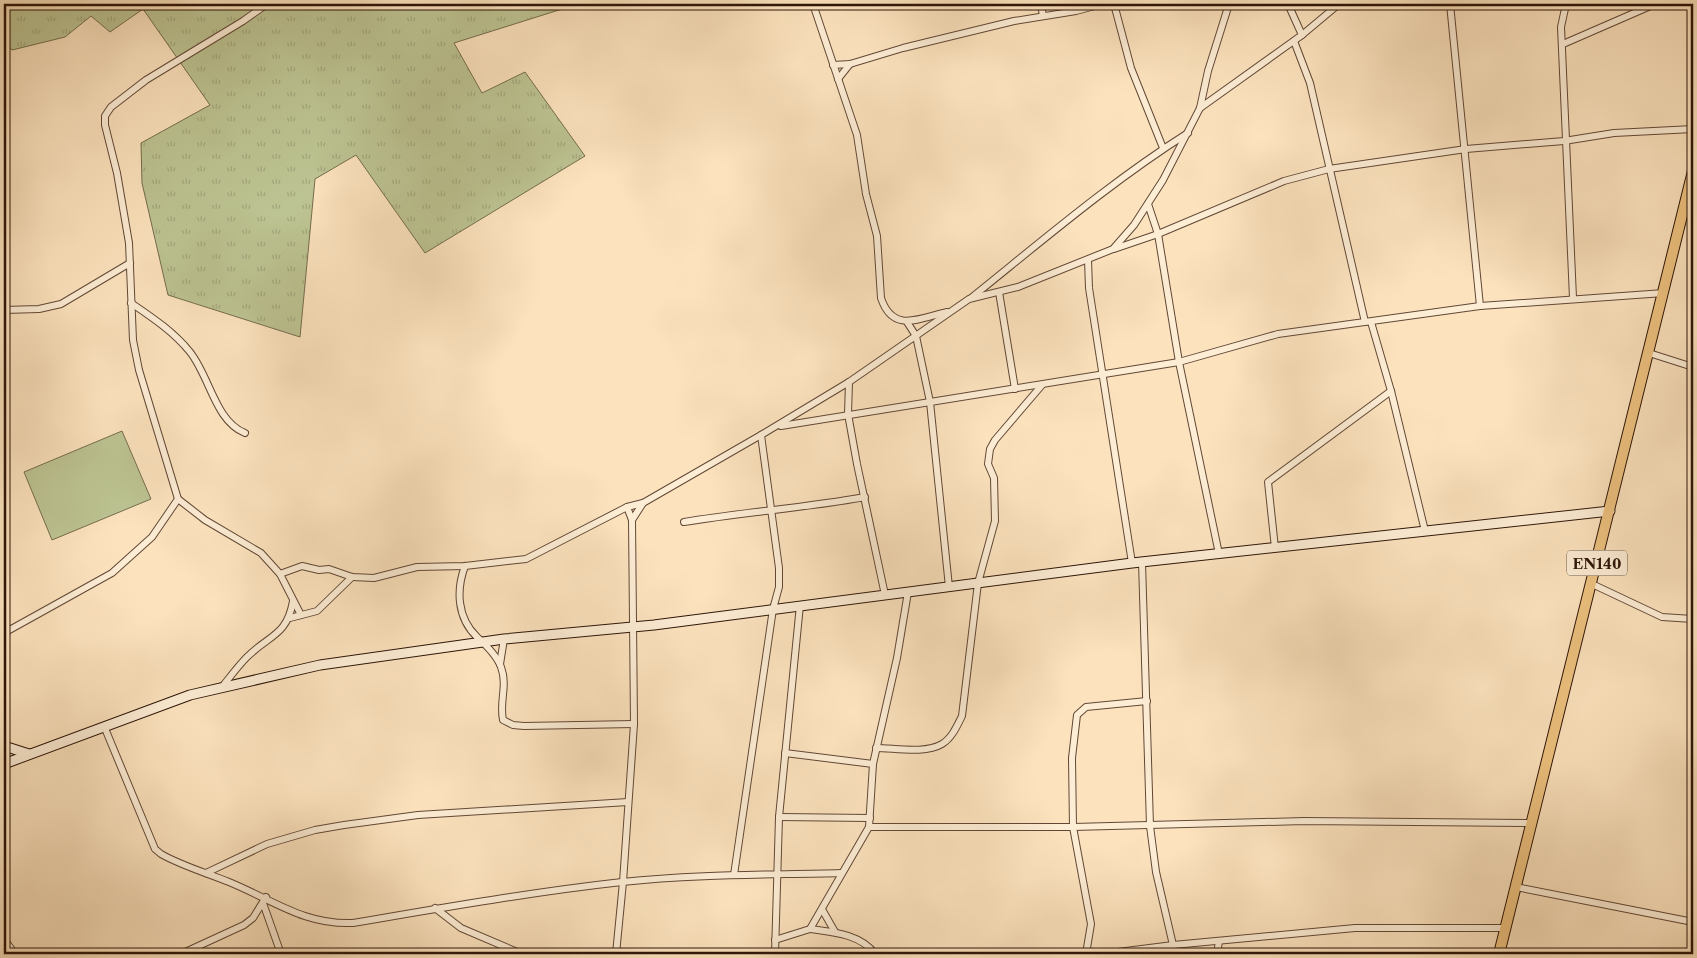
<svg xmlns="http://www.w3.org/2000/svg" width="1697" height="958" font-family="'Libre Caslon Text',serif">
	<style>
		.grass { fill: url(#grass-tufts); stroke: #756c4e }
		.pitch { fill: #bdc493; stroke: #756c4e }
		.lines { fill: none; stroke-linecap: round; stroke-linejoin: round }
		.street-casing { stroke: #614836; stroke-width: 8 }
		.secondary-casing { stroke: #2d1509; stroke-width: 11 }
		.primary-casing { stroke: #2d1509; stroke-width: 12 }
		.street { stroke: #fdedd5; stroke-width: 6 }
		.secondary { stroke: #fdedd5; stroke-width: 9 }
		.primary { stroke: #eec27f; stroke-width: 10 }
		.labels { text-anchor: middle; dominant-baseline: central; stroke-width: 4.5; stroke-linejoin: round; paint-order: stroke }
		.shield { fill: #fdedd5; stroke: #6b5646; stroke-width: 1 }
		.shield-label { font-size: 15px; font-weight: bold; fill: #2d1509 }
	</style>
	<defs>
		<pattern id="grass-tufts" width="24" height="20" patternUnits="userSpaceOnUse" patternTransform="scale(1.25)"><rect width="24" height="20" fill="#bdc493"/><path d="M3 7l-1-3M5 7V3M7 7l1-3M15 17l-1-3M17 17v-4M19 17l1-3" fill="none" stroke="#a3a87d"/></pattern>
	</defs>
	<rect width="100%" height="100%" fill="#fce3be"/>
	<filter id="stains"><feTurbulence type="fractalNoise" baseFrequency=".004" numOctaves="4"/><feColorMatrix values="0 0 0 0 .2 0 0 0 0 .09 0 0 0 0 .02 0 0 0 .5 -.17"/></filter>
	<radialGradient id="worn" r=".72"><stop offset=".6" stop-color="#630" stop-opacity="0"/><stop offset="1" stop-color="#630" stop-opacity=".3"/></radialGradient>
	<path class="grass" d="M4 4H578L454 43 482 93 525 72 585 156 425 253 356 155 315 179 300 337 168 295 142 183 141 143 210 105 143 9 110 32 91 16 65 37 12 50 4 40Z"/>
	<path class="pitch" d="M122 431 151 499 52 540 24 472Z"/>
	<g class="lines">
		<g class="street-casing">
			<g id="street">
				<path d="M813 4 857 135 866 194 877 236 881 298C893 334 920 318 947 312"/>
				<path d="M1041 4 1043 16"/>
				<path d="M1114 4 1131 68 1163 148"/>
				<path d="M1288 4 1302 35"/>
				<path d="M1450 4 1480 306"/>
				<path d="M1566 4 1561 27 1573 298"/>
				<path d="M1294 41 1310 83 1365 322"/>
				<path d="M1563 44 1655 4"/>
				<path d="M833 65 850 64 903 48 1014 21 1076 11 1102 4"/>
				<path d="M838 79 850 64"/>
				<path d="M1200 108 1302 35 1339 4"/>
				<path d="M1148 204 1158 234 1179 362 1219 554"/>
				<path d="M1114 249 1158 234 1284 181 1329 169 1466 149 1564 141 1614 133 1693 129"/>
				<path d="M1088 260 1089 288 1132 563"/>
				<path d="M999 292 1015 389"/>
				<path d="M971 298C1042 241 1112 181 1188 133"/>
				<path d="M131 303C153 318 174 332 190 352 210 377 215 421 245 433"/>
				<path d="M4 310 39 309 61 304 130 263"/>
				<path d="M907 322 916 336 930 402 949 587"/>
				<path d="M1371 322 1391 391 1425 531"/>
				<path d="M1649 353 1693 367"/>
				<path d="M849 382 848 414 857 464 885 595"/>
				<path d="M781 426 1179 362 1278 334 1480 306 1664 293"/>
				<path d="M178 499 205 520 261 553 280 574 301 615"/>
				<path d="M632 520 643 503"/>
				<path d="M684 522C744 512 805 508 865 497"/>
				<path d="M1275 548 1268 482 1391 391"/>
				<path d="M1142 562 1150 826 1156 872 1173 945"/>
				<path d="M465 566C456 590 457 618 477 637 486 645 497 656 501 667 508 686 499 701 503 720L513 725 524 726 634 724"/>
				<path d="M280 574 302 566 319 570 329 569 352 577 374 578 417 567 465 566 526 559 627 507 643 503 761 435"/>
				<path d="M1592 584 1662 617 1693 619"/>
				<path d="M290 618 317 611 352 577"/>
				<path d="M4 633 112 573 152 537 178 499 139 370 133 340 129 243 117 173 105 125V116L111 107 146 80 243 21 267 4"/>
				<path d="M500 664 504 639"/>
				<path d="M222 687C230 677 238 666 247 657 269 635 287 636 293 601"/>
				<path d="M104 726 155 849 161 854C182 866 207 873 229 882 273 900 304 925 353 923 442 908 532 892 622 882 695 874 768 875 841 873"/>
				<path d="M876 748C895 748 925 754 942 744 952 738 957 726 962 716L978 583 995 521 994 478 988 464 990 449 995 440 1042 385"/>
				<path d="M785 753 873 764"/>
				<path d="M779 817 870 818"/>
				<path d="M869 827H1073L1304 821 1530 823"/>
				<path d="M206 873 267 844 315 830 344 825 418 815 628 802"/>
				<path d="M734 875 773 609 779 587V568L761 435 849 382 969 299 1018 287 1113 249 1134 225 1163 180 1200 108 1208 71 1229 4"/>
				<path d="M1516 887 1693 922"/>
				<path d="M263 903 281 954"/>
				<path d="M435 908 461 928 522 954"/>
				<path d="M823 911 835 932"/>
				<path d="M810 929C832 932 861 934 875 954"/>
				<path d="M4 939 15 954"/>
				<path d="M775 940 810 929 869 827 873 764 897 658 908 592"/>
				<path d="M181 954 244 925 253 918 266 897"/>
				<path d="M616 954 623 882 634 724 632 520 627 507"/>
				<path d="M775 954 779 817 800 605"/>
				<path d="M1086 954 1091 924 1073 827 1072 758 1077 715 1086 707 1147 701"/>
				<path d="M1102 954 1173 945 1355 928H1505"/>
				<path d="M1217 954 1219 941"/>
			</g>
		</g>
		<g class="secondary-casing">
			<g id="secondary">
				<path d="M4 746 29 754"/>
				<path d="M4 764 190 695 320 665 504 639 654 625 1132 563 1610 511"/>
			</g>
		</g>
		<g class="primary-casing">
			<path id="primary" d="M1499 954 1693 171"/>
		</g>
		<use href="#street" class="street"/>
		<use href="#secondary" class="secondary"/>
		<use href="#primary" class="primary"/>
	</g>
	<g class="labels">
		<rect class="shield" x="1567" y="550.5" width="60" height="25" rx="4"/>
		<g class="shield-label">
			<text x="1597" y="563">EN140</text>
		</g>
	</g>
	<rect width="1697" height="958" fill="none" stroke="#fce3be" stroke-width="20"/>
	<rect x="5" y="5" width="1687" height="948" fill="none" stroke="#2d1509" stroke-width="2.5"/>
	<rect x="10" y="10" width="1677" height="938" fill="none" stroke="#2d1509"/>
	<rect width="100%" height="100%" filter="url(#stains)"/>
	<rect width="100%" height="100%" fill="url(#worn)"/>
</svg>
